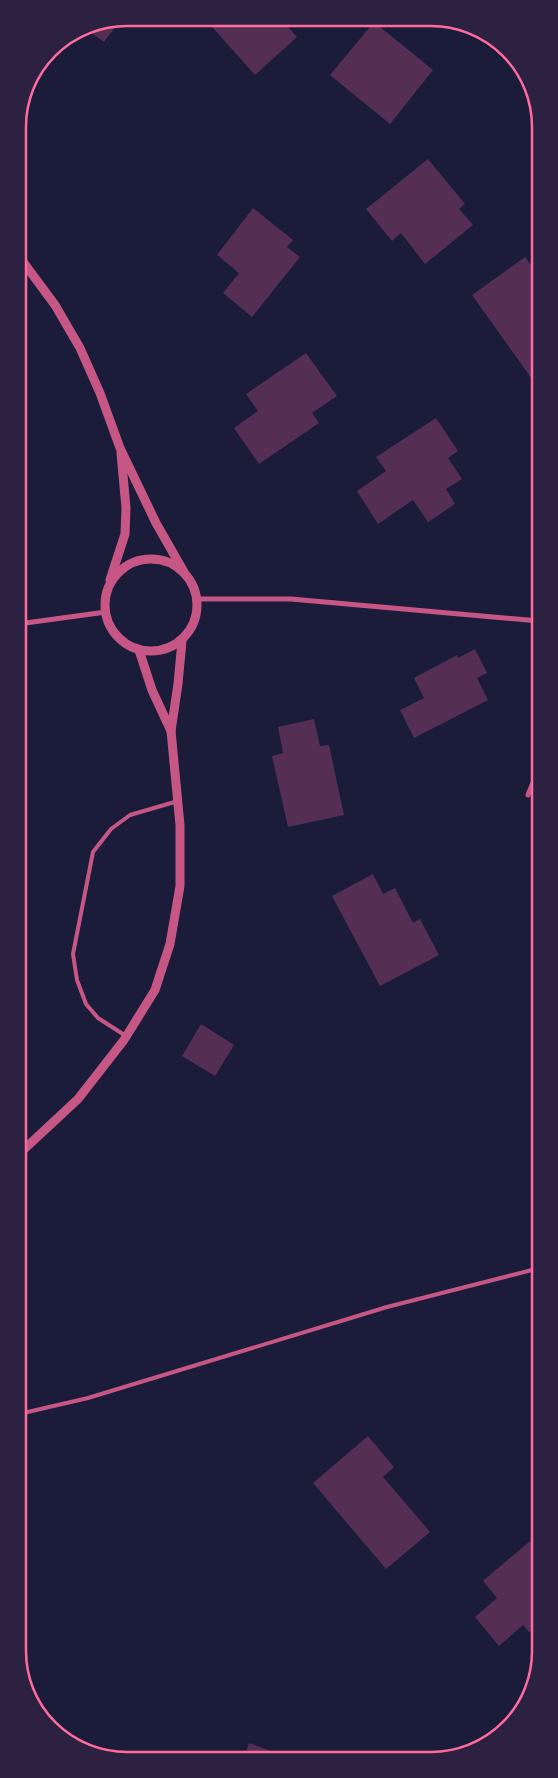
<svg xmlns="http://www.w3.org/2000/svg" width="558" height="1778" font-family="'Nunito Sans',sans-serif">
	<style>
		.building { fill: #542f53 }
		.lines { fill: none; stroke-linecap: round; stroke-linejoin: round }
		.service { stroke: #c65784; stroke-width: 4 }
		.minor { stroke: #c65784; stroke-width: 5 }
		.tertiary { stroke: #c65784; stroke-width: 9 }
		.rim { fill: none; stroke: #ff6b9d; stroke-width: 2.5 }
	</style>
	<rect width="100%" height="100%" fill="#1b1b3a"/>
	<g class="building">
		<path d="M204 18 281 19 297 37 255 75Z"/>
		<path d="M116 20 119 22 104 42 83 27Z"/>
		<path d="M374 22 433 70 390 124 330 75Z"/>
		<path d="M428 159 465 204 459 209 473 225 425 264 401 233 392 241 366 209Z"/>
		<path d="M253 208 293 240 287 247 300 257 252 317 223 293 239 273 217 255Z"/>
		<path d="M525 257 539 276V378L534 382 472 295Z"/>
		<path d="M306 353 337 396 312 413 319 423 259 464 234 428 258 411 246 394Z"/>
		<path d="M436 418 458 451 448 458 462 479 446 489 455 504 428 522 413 500 378 524 357 491 386 471 376 457Z"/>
		<path d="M475 649 487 673 477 678 488 700 414 738 400 710 424 698 414 678 457 655 458 658Z"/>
		<path d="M314 719 320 746 329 745 344 815 288 827 272 756 283 753 278 727Z"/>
		<path d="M373 874 383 894 395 888 413 923 420 919 439 955 380 986 332 896Z"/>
		<path d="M539 891V906L532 898Z"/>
		<path d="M201 1024 234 1045 215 1076 182 1056Z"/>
		<path d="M368 1436 394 1467 383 1477 430 1532 386 1569 313 1483Z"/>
		<path d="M530 1541 540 1552V1623L529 1632 523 1625 499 1646 475 1617 497 1598 483 1581Z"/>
		<path d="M249 1743 290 1758H244Z"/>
	</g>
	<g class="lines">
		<g class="service">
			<path d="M126 1036 98 1018 86 1004 77 980 73 954 93 852 111 829 130 815 178 801"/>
			<path d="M19 1414 88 1398 387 1307 540 1268"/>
		</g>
		<g class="minor">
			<path d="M198 599H291L539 621"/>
			<path d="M18 624 106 612"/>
			<path d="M528 795 539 768"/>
			<path d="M536 1415 540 1423"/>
		</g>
		<g class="tertiary">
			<path d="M18 255 55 305 80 348 100 393 120 448 156 523 184 572"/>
			<circle cx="151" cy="605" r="46"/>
			<path d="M110 580 125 534 126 508 121 453"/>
			<path d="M139 650 152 690 171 731"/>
			<path d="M19 1154 78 1099 124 1040 155 990 170 944 180 886V825L171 731 178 684 182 641"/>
		</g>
	</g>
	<path d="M0 0H558V1778H0ZM127 26H431A101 101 0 0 1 532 127V1651A101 101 0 0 1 431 1752H127A101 101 0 0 1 26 1651V127A101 101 0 0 1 127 26Z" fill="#2d2142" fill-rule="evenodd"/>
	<path class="rim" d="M127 26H431A101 101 0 0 1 532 127V1651A101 101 0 0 1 431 1752H127A101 101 0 0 1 26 1651V127A101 101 0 0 1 127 26Z"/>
</svg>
